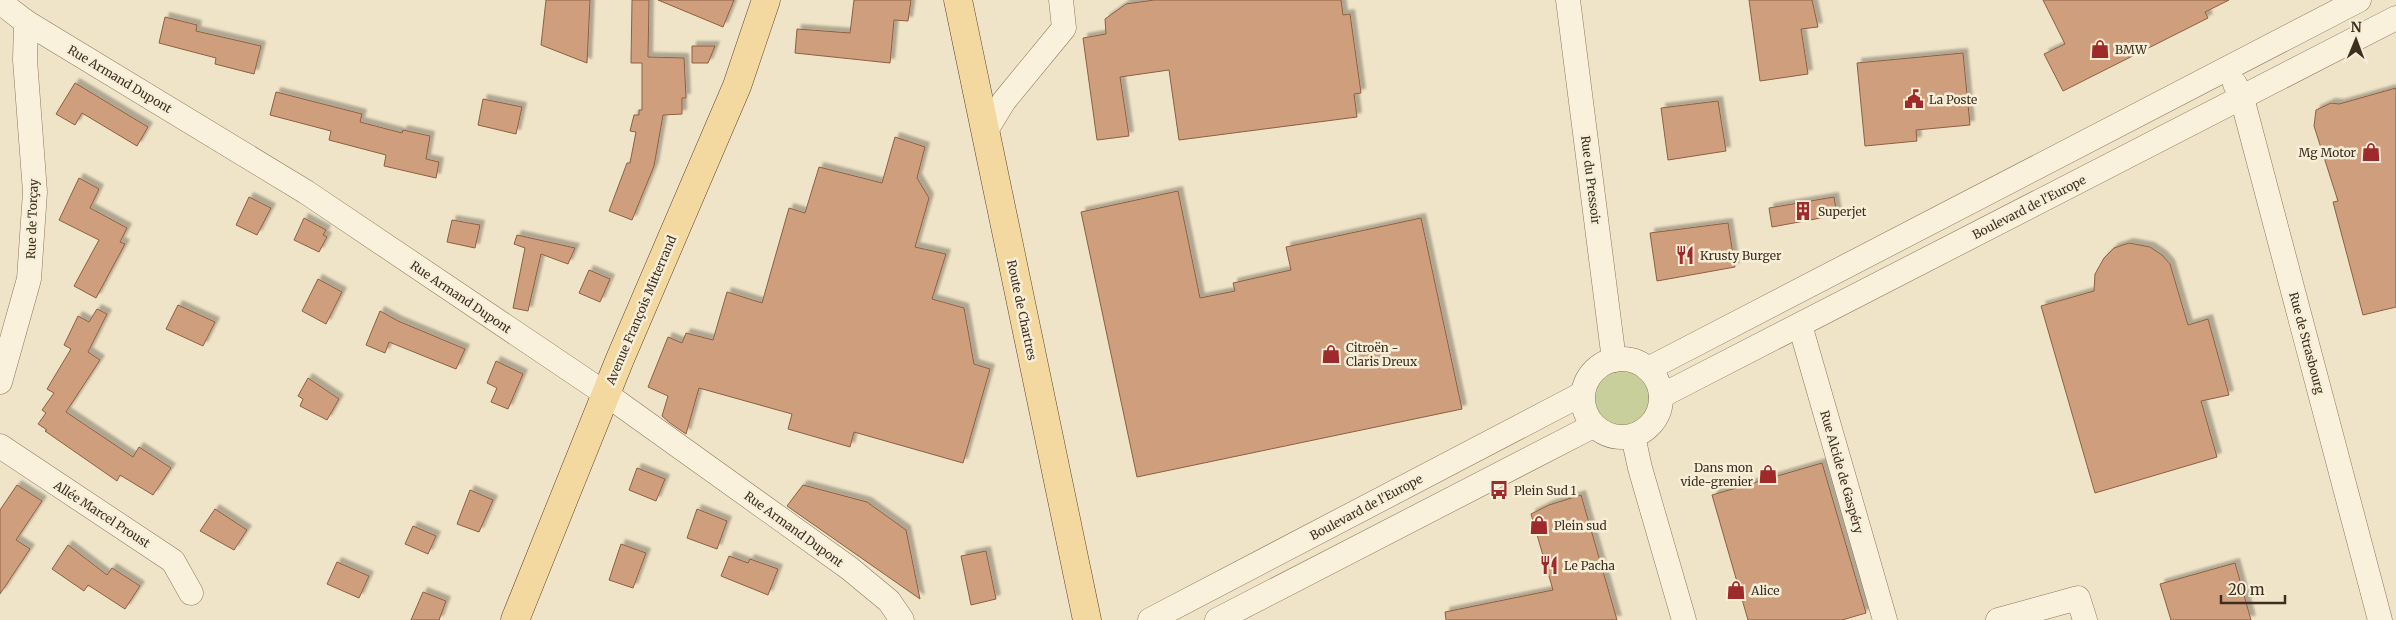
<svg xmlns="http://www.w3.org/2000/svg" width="2396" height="620" font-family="Merriweather,serif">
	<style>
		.grass { fill: #c9cf9b }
		.building { fill: #cf9f7d; stroke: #8d5f41; filter: url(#shadow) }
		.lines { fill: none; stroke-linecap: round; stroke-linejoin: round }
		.minor-casing { stroke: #8d765c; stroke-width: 25 }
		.major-casing { stroke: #5b4430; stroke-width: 29 }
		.minor { stroke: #faf1dc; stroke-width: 24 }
		.major { stroke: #f3d9a0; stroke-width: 28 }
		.labels { text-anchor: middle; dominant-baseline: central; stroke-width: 5; stroke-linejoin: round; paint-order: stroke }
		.poi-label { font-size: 12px; fill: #3d2e20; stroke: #f7eed8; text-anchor: start }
		.street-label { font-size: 12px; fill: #3d2e20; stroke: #f7eed8 }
	</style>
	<defs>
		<filter id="shadow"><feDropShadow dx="4.5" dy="-4.5" stdDeviation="1" flood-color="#0004"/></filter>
	</defs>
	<rect width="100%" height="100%" fill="#f0e4c8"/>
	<circle class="grass" cx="1621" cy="398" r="31"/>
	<g class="building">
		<path d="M546 0H590L587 63 541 45Z"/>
		<path d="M632 0H649L648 57 684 58 686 98H682V114L663 115 654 166 632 220 609 211 627 163H630L636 132 630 131 634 115H639V110H642V63H631Z"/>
		<path d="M658 0H734L723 27Z"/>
		<path d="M854 0H911L908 21 894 20 890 63 795 53 797 29 850 33Z"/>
		<path d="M1154 0H1341L1343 15 1350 14 1361 93 1354 94 1357 117 1179 140 1169 70 1120 77 1129 136 1097 140 1083 38 1106 34 1105 19 1126 4Z"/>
		<path d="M1749 0H1812L1818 27 1801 29 1808 74 1760 81Z"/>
		<path d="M2043 0H2229L2205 12 2208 18 2063 91 2044 54 2065 44Z"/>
		<path d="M165 17 197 25 196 31 261 46 254 74 215 64 216 58 159 43Z"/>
		<path d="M692 46H715L708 63H692Z"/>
		<path d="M1963 53 1970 125 1916 130 1917 141 1865 146 1857 63Z"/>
		<path d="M75 83 148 127 137 146 82 113 75 125 56 114Z"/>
		<path d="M2396 88V307L2363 315 2333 202 2338 201 2314 126 2316 110 2331 103 2339 104Z"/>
		<path d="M276 92 362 114 360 122 402 133 403 130 430 136 426 159 439 162 436 178 384 166 386 155 329 140 331 131 270 115Z"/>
		<path d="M483 99 522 107 516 134 478 125Z"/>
		<path d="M1718 101 1726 151 1668 160 1661 108Z"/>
		<path d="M895 137 925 147 917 178 929 198 915 247 946 254 932 299 964 308 974 364 990 369 963 463 854 432 850 447 788 429 792 414 699 388 686 434 670 423 662 416 668 396 648 387 668 337 682 343 686 333 713 340 727 292 762 303 789 208 805 213 819 167 882 183Z"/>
		<path d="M79 178 99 189 90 208 127 228 120 242 125 244 96 298 74 286 99 240 59 220Z"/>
		<path d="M1178 191 1200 298 1235 291 1233 283 1291 270 1286 247 1421 218 1462 409 1137 477 1081 212Z"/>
		<path d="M249 197 271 208 257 235 236 225Z"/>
		<path d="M1834 197 1837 215 1772 227 1769 208Z"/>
		<path d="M304 218 326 230 323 235 327 237 319 252 294 240Z"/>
		<path d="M452 220 480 225 475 248 447 242Z"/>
		<path d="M1728 223 1735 267 1657 281 1650 233Z"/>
		<path d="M517 235 575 248 568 264 541 254 528 311 513 308 525 248 514 244Z"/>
		<path d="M2129 243 2150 247 2162 255 2170 264 2188 325 2208 319 2229 395 2201 401 2217 457 2095 493 2041 306 2094 291 2095 274 2104 258 2114 248Z"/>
		<path d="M589 270 610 279 600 302 579 293Z"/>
		<path d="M318 279 342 292 326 324 302 311Z"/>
		<path d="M178 305 215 322 203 346 166 329Z"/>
		<path d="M97 309 107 314 88 352 100 360 66 412 133 457 139 447 171 468 153 495 120 475 117 481 45 431 47 430 38 424 46 413 42 410 54 393 47 389 71 349 64 345 78 316 89 322Z"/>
		<path d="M380 311 398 321 465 349 456 369 389 342 385 353 366 345Z"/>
		<path d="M496 361 523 374 508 409 491 402 497 388 487 383Z"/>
		<path d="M308 378 339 399 327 420 300 406 303 399 298 396Z"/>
		<path d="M1822 463 1866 613 1842 620H1748L1712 495Z"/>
		<path d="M637 468 665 479 656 501 629 490Z"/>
		<path d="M17 485 42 501 16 540 30 549 0 594V510Z"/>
		<path d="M803 485 867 502 906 530 920 599 787 506Z"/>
		<path d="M470 490 493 500 479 532 457 524Z"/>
		<path d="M1581 495 1617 620H1446L1445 612 1553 590 1531 514 1549 505Z"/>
		<path d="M215 509 247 530 234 550 200 531Z"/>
		<path d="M697 509 727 521 717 549 687 538Z"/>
		<path d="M413 526 436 536 428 554 405 544Z"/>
		<path d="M621 544 646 553 633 588 609 580Z"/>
		<path d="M68 545 107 575 112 568 140 586 125 609 88 585 84 591 52 569Z"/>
		<path d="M986 551 996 599 971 605 961 556Z"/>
		<path d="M729 556 748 563 750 559 778 569 768 595 721 576Z"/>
		<path d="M337 562 369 576 359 598 327 584Z"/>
		<path d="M2235 563 2251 620H2171L2160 584Z"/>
		<path d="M423 592 446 601 439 620H411Z"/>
	</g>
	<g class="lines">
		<g class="minor-casing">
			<g id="minor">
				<path d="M1568 0 1614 360"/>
				<path d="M0 2 26 22 306 192 606 394 849 568 889 601 902 620"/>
				<path d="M2235 84 2242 98 2380 620"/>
				<path d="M985 132 1004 101 1064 28 1061 0"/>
				<path d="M1800 325 1885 620"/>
				<circle cx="1622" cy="398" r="39"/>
				<path d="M1648 369 2359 0"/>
				<path d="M0 382 29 279 35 192 25 60 26 22"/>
				<path d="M1661 396 2396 18"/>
				<path d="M1633 436 1640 468 1684 620"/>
				<path d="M0 446 173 561 191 593"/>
				<path d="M1150 620 1582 394"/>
				<path d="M1217 620 1593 426"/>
				<path d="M1998 620 2078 598 2085 620"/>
			</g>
		</g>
		<g class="major-casing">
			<g id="major">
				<path d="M958 0 1087 620"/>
				<path d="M515 620 620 359 737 86 766 0"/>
			</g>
		</g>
		<use href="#minor" class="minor"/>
		<use href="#major" class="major"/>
	</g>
	<defs>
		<g id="shop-bare" transform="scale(1.5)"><path d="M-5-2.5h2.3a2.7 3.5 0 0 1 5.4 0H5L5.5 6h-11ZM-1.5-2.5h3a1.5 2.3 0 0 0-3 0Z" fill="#9e2a2b" stroke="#f7eed8" stroke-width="2.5" paint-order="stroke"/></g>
		<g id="civic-bare" transform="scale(1.5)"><path d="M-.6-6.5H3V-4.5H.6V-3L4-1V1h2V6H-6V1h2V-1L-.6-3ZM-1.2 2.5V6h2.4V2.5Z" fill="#9e2a2b" stroke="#f7eed8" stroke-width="2.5" paint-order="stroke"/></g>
		<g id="building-bare" transform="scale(1.5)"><path d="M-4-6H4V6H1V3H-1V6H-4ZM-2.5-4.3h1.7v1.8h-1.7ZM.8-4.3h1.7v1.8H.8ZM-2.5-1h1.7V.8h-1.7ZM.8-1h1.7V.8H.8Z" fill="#9e2a2b" stroke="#f7eed8" stroke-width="2.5" paint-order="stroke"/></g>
		<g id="restaurant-bare" transform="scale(1.5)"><path d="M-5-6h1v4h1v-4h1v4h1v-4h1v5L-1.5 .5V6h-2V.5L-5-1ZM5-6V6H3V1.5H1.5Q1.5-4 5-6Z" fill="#9e2a2b" stroke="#f7eed8" stroke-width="2.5" paint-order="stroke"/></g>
		<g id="bus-bare" transform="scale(1.5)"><path d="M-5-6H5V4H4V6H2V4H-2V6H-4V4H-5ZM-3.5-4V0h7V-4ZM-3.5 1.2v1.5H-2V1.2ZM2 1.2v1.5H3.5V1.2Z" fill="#9e2a2b" stroke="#f7eed8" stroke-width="2.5" paint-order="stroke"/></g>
	</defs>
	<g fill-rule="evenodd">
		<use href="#shop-bare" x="2100" y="49"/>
		<use href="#civic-bare" x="1914" y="99"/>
		<use href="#shop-bare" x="2371" y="152"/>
		<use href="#building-bare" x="1803" y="211"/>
		<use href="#restaurant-bare" x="1685" y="255"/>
		<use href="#shop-bare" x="1331" y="354"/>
		<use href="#shop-bare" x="1768" y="474"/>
		<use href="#bus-bare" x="1499" y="490"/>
		<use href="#shop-bare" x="1539" y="525"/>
		<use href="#restaurant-bare" x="1549" y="565"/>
		<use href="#shop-bare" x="1736" y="590"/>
	</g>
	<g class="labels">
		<g class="poi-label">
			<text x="2115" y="49">BMW</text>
			<text x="1929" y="99">La Poste</text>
			<text x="2356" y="152" text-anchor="end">Mg Motor</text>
			<text x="1818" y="211">Superjet</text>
			<text x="1700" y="255">Krusty Burger</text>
			<text x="1346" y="347">Citroën -<tspan x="1346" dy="14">Claris Dreux</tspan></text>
			<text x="1753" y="467" text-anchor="end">Dans mon<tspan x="1753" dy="14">vide-grenier</tspan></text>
			<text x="1514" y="490">Plein Sud 1</text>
			<text x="1554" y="525">Plein sud</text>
			<text x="1564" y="565">Le Pacha</text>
			<text x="1751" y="590">Alice</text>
		</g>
		<g class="street-label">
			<text transform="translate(120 79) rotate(31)">Rue Armand Dupont</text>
			<text transform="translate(1591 180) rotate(83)">Rue du Pressoir</text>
			<text transform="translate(2029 207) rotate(-27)">Boulevard de l'Europe</text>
			<text transform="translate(32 219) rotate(-88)">Rue de Torçay</text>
			<text transform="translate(461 297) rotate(34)">Rue Armand Dupont</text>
			<text transform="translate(641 310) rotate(-67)">Avenue François Mitterrand</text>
			<text transform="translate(1022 310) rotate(78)">Route de Chartres</text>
			<text transform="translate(2307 343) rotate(75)">Rue de Strasbourg</text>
			<text transform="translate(1842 472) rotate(74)">Rue Alcide de Gaspéry</text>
			<text transform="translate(1366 507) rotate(-28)">Boulevard de l'Europe</text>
			<text transform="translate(102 514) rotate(33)">Allée Marcel Proust</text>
			<text transform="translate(794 529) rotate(36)">Rue Armand Dupont</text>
		</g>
	</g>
	<g transform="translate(2356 40) rotate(1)" stroke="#f7eed8" stroke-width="4" paint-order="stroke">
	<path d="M0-4L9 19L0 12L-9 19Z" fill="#3d2e20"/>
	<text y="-8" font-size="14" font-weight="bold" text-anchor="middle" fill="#3d2e20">N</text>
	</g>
	<path d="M2221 595v8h64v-8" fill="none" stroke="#3d2e20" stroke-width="2.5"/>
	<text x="2228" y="595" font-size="15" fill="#3d2e20" stroke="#f7eed8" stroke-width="4" paint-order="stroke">20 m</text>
</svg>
